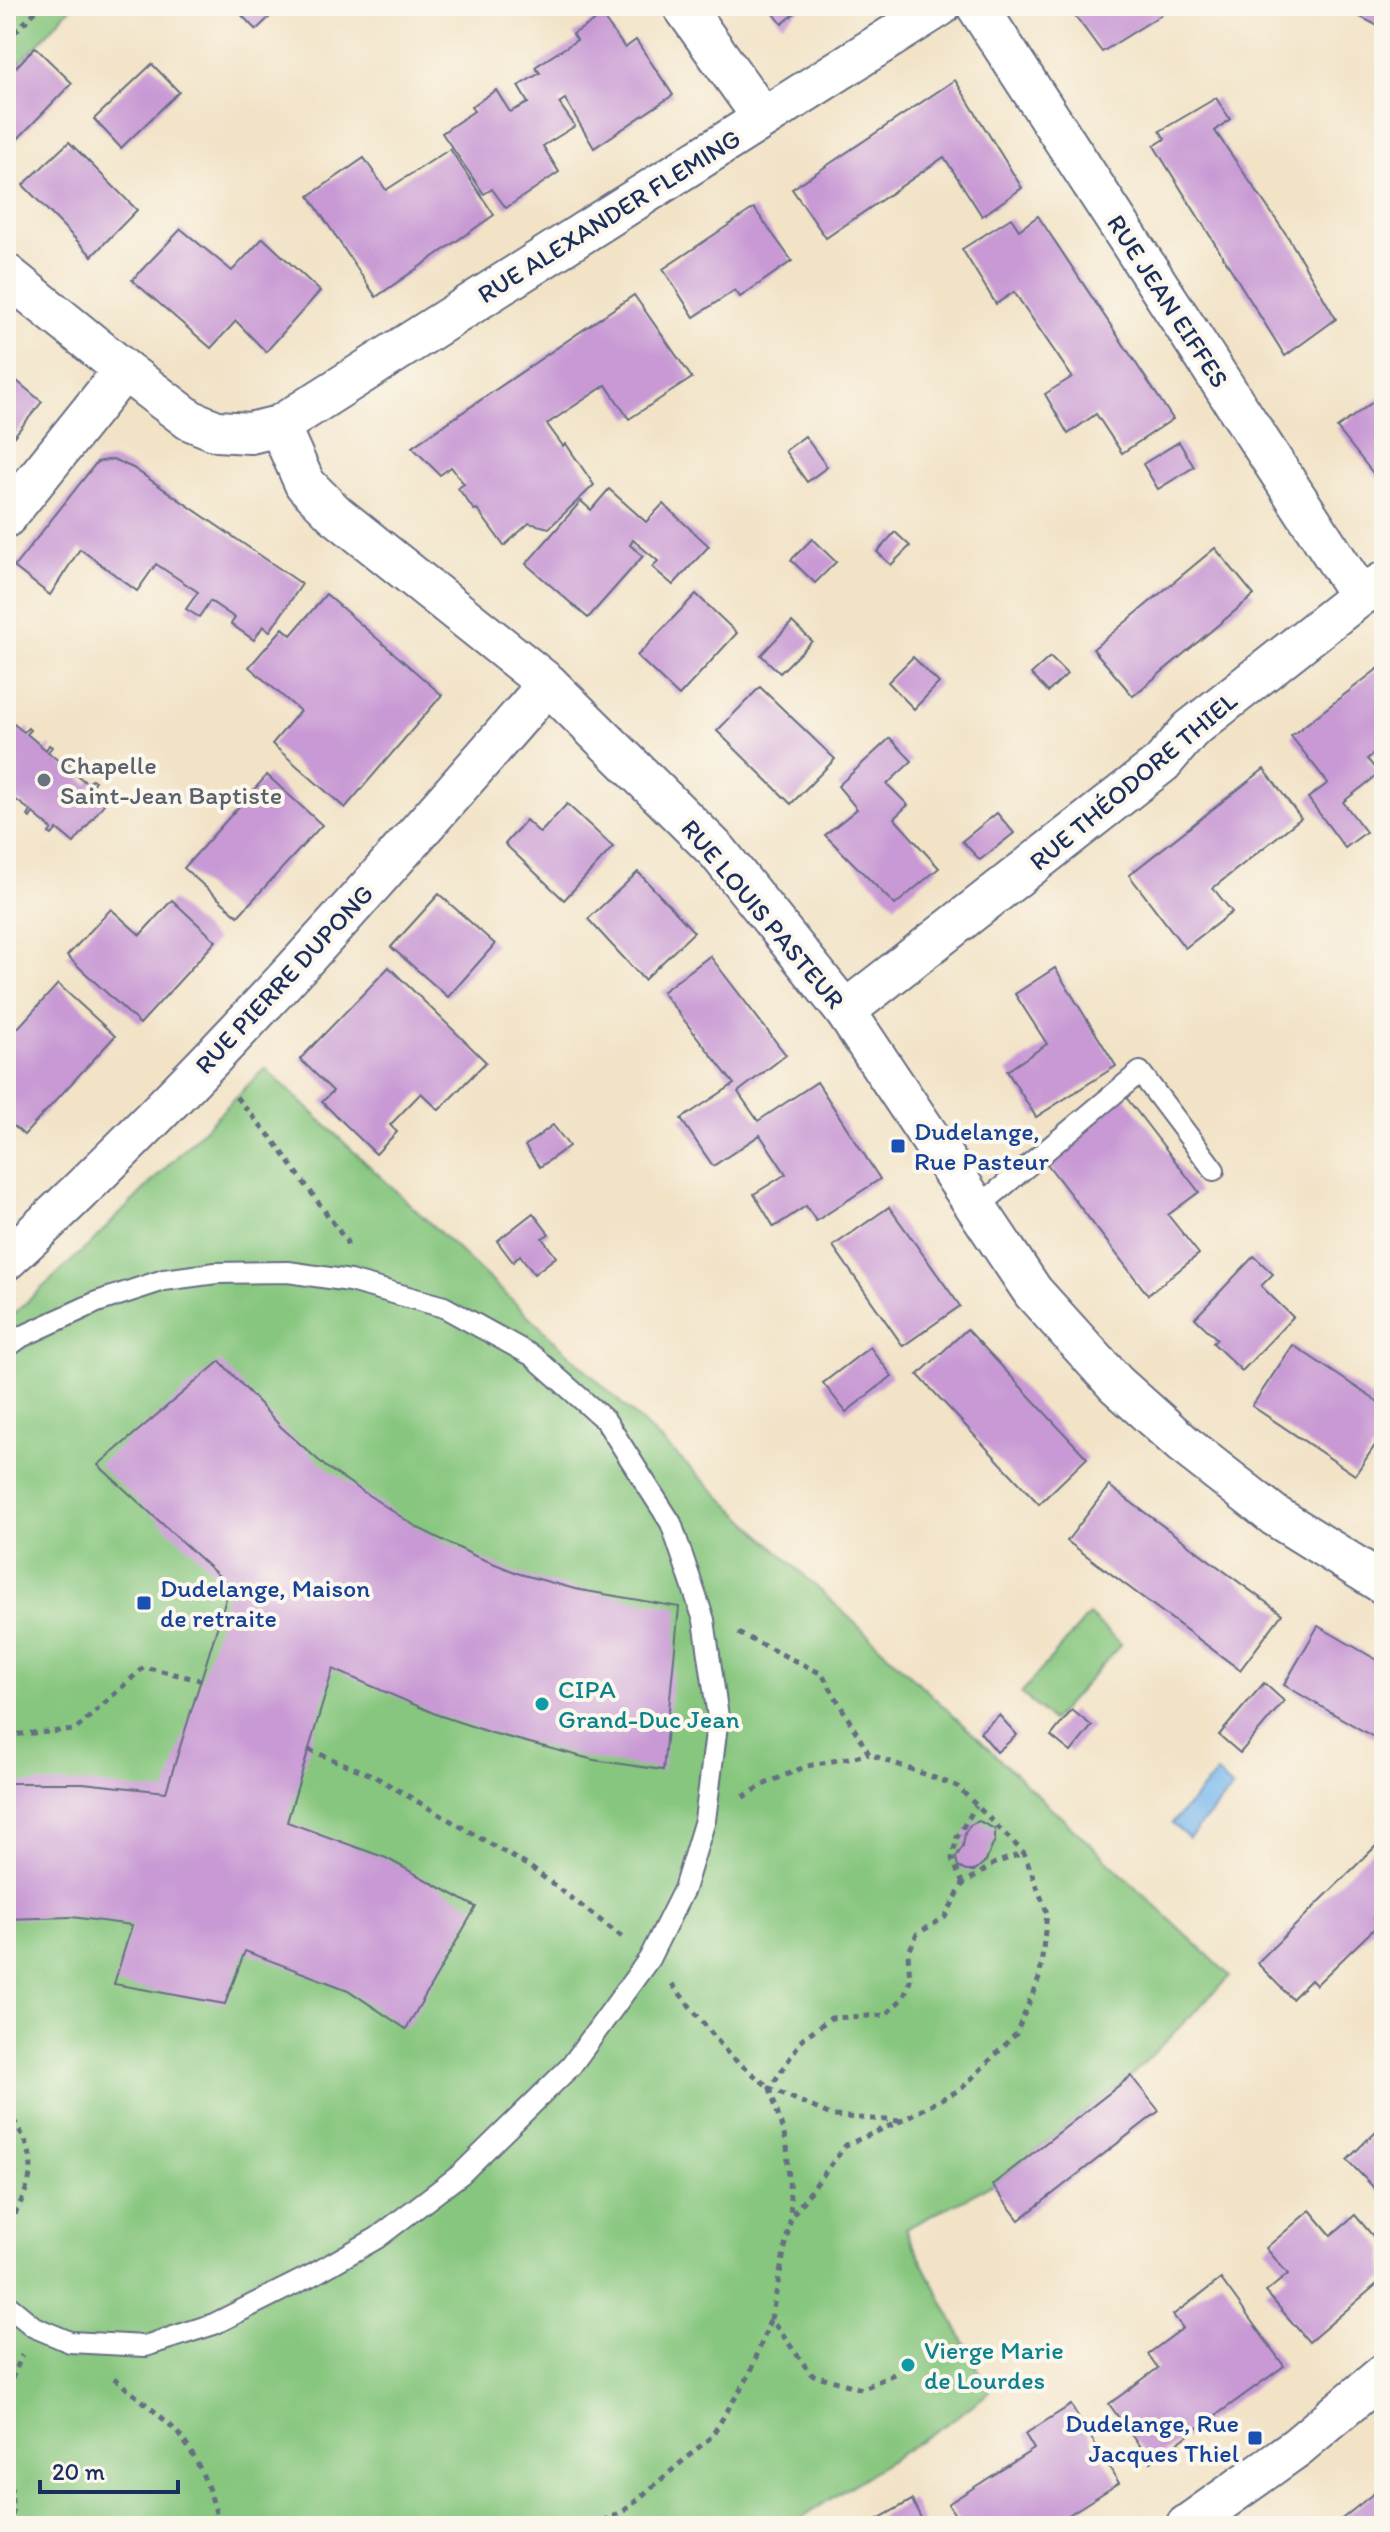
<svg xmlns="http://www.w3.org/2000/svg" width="1390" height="2532" font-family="Itim,sans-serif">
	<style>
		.green { fill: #86c67e; stroke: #507a6e; stroke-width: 2 }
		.water { fill: #78b8ec; stroke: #4a74a5; stroke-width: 2 }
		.building { fill: #c899d4 }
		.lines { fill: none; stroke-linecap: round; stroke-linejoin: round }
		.lane-casing { stroke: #666e83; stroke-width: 24 }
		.street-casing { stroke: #666e83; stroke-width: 44 }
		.path { stroke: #666e83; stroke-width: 5; stroke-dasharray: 6 6; stroke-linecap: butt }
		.lane { stroke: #fff; stroke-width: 20 }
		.street { stroke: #fff; stroke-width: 40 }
		.worship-dot { fill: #6b7280; stroke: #fbf7ec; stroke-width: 3 }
		.transit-dot { fill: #1a4fb4; stroke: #fbf7ec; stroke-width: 3 }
		.culture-dot { fill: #0f9aa8; stroke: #fbf7ec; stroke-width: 3 }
		.labels { text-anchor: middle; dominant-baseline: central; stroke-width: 8; stroke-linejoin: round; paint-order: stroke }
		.street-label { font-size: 26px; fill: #1b2f5e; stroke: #fbf7ec }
		.worship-label { font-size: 26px; fill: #5b616d; stroke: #fbf7ec; text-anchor: start }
		.transit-label { font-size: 26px; fill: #164399; stroke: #fbf7ec; text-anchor: start }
		.culture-label { font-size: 26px; fill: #0d838f; stroke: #fbf7ec; text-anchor: start }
	</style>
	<rect width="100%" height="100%" fill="#fbf7ec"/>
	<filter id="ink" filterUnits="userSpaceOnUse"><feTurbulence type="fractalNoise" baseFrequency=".0125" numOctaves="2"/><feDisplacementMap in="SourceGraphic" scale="16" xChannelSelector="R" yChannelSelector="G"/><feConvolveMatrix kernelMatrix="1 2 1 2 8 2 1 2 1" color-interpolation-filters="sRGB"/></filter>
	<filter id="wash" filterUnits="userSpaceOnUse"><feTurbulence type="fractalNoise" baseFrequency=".006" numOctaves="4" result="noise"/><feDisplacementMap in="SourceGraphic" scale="32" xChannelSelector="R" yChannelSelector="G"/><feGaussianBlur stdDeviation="1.8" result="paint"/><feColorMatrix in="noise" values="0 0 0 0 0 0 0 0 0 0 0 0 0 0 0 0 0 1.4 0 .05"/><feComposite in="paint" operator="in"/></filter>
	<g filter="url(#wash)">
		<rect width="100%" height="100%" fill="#f2e3c7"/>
		<g class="green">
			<path d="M6 6H72L35 47 6 75Z"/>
			<path d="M265 1068 1230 1976 1131 2076 992 2185 905 2229 990 2392 948 2423 789 2526H6V1321L87 1247Z"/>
			<path d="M1089 1615 1121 1644 1052 1721 1021 1693Z"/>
		</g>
		<path class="water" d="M1217 1773 1233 1788 1189 1838 1172 1823Z"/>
		<g id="blocks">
			<g class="building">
				<path d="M233 6H281L256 30Z"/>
				<path d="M768 6H804L782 24Z"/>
				<path d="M1068 6H1175L1102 52Z"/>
				<path d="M1346 6H1384V29L1345 9Z"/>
				<path d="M602 16 625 48 636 40 673 95 594 148 565 99 559 103 575 126 543 146 559 172 506 208 492 189 484 194 442 133 474 111 471 107 496 90 510 112 528 103 518 86 540 73 535 67 577 40 573 34Z"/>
				<path d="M35 47 72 83 6 151V78Z"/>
				<path d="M152 64 179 92 121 148 94 119Z"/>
				<path d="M955 80 1022 188 982 216 944 157 826 238 792 189Z"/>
				<path d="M1216 98 1230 119 1215 131 1288 237 1336 319 1285 356 1154 146 1165 139 1160 131Z"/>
				<path d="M69 142 137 210 92 256 23 185Z"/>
				<path d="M450 149 494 215 376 297 309 196 364 158 386 190Z"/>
				<path d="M754 208 792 261 740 297 735 290 694 317 663 269Z"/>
				<path d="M1038 216 1173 419 1122 453 1096 414 1068 434 1045 394 1072 377 1014 292 996 304 962 249 1011 218 1019 230Z"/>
				<path d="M181 229 232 271 263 238 320 291 266 352 236 321 211 348 132 280Z"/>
				<path d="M634 295 692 378 629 419 606 385 547 424 563 446 566 444 594 485 549 528 529 523 504 546 477 509 474 510 458 488 464 484 451 467 440 475 412 447Z"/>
				<path d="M6 372 42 402 6 446Z"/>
				<path d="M1384 394V487L1337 428Z"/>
				<path d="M805 436 827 467 807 482 785 451Z"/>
				<path d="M1179 442 1194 467 1158 489 1143 464Z"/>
				<path d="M113 459 133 468 302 584 270 631 263 626 254 640 231 624 235 618 210 601 199 617 186 609 198 592 156 564 137 591 80 549 50 595 14 567 97 462Z"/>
				<path d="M609 489 646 522 663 504 709 546 673 585 652 567 658 561 633 540 630 545 643 556 588 618 526 564 581 501 591 510Z"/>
				<path d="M895 532 910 546 891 565 877 552Z"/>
				<path d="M812 539 836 562 815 583 791 560Z"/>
				<path d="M1215 548 1254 595 1133 696 1093 649Z"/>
				<path d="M326 594 442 695 345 808 272 744 300 711 249 667 283 628 291 635Z"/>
				<path d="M696 594 737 633 679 696 637 656Z"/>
				<path d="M792 622 812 641 780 673 761 655Z"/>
				<path d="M913 657 939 683 914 709 888 682Z"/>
				<path d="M1050 657 1067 674 1048 692 1031 674Z"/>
				<path d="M1384 664V745L1367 759 1380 773 1343 802 1366 832 1345 848 1308 798 1328 783 1291 736Z"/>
				<path d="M760 687 835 759 791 804 717 731Z"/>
				<path d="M6 718 24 732 28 728 30 730 27 734 46 750 49 745 52 747 48 752 66 767 71 762 74 764 69 769 88 784 92 779 95 781 90 787 107 800 74 843 57 829 52 835 49 833 52 829 33 813 30 818 28 816 31 811 12 797 9 802 6 800 10 795 6 792Z"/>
				<path d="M890 738 912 761 887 784 908 805 894 818 939 868 895 905 825 835 857 809 838 786Z"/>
				<path d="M1264 769 1301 818 1213 888 1232 912 1185 948 1129 875Z"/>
				<path d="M267 775 322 825 238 916 184 868Z"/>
				<path d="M567 804 613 847 564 900 505 844 526 820 540 833Z"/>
				<path d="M997 813 1014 833 980 860 962 841Z"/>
				<path d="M638 872 694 932 644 980 588 919Z"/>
				<path d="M439 894 495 944 448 997 391 947Z"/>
				<path d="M172 900 216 941 140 1024 67 956 111 909 140 935Z"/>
				<path d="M710 956 786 1055 738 1092 758 1121 817 1082 880 1179 816 1221 806 1206 774 1227 754 1194 786 1174 760 1135 713 1166 681 1119 734 1084 662 992Z"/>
				<path d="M389 967 486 1062 439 1110 421 1093 390 1125 397 1132 376 1154 322 1102 333 1091 300 1059Z"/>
				<path d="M1055 968 1116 1066 1036 1117 1007 1071 1047 1044 1015 994Z"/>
				<path d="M58 984 115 1036 24 1135 6 1119V1041Z"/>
				<path d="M1125 1096 1199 1192 1168 1215 1199 1254 1148 1295 1044 1160Z"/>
				<path d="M553 1125 569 1146 540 1167 525 1146Z"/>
				<path d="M889 1207 960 1306 903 1346 833 1246Z"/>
				<path d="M533 1213 549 1234 542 1238 556 1257 534 1274 520 1255 513 1262 497 1241Z"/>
				<path d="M1254 1256 1273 1274 1261 1286 1293 1317 1242 1371 1213 1343 1217 1339 1195 1318Z"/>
				<path d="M967 1329 1087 1458 1039 1504 918 1375Z"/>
				<path d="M1293 1345 1384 1406V1432L1355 1475 1252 1406Z"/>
				<path d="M870 1347 892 1376 846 1412 823 1383Z"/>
				<path d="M220 1361 281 1427 326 1467 418 1528 475 1556 520 1574 575 1589 679 1607 663 1770 594 1760 492 1733 438 1715 333 1669 287 1822 386 1858 476 1907 406 2029 348 1990 245 1951 225 2004 114 1984 132 1925 72 1917 6 1919V1783H83L166 1792 230 1586 98 1465Z"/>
				<path d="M1109 1486 1282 1614 1240 1670 1067 1541Z"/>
				<path d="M1318 1626 1384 1664V1743L1284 1685Z"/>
				<path d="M1264 1683 1284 1701 1240 1753 1219 1735Z"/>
				<path d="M1072 1710 1092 1726 1071 1752 1051 1736Z"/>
				<path d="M999 1715 1017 1735 997 1752 980 1732Z"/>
				<path d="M979 1821 995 1829V1840L986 1861 974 1871H966L958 1867 956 1857 963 1846 965 1833 970 1825Z"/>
				<path d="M1378 1844 1384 1850V1909L1374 1919 1379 1924 1316 1985 1311 1980 1292 1999 1257 1963Z"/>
				<path d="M1131 2076 1159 2111 1019 2220 992 2185Z"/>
				<path d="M1384 2123V2198L1347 2160Z"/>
				<path d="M1310 2210 1331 2235 1355 2215 1384 2249V2278L1309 2342 1266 2292 1288 2274 1266 2248Z"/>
				<path d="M1221 2279 1284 2366 1151 2462 1109 2404 1158 2368 1148 2354 1183 2328 1173 2315Z"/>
				<path d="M1071 2405 1119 2483 1051 2526H962L948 2504 1034 2449 1025 2434Z"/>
				<path d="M1384 2485V2526H1333Z"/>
				<path d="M912 2500 925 2526H865Z"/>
			</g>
		</g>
	</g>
	<g filter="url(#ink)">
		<use href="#blocks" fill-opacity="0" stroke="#666e83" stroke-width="2"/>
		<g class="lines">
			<g class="lane-casing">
				<g id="lane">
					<path d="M977 1208 1140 1072 1214 1170"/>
					<path d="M6 1348 21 1337 97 1302 164 1280 216 1273 288 1272 350 1281 444 1307 533 1356 606 1421 671 1523 704 1620 718 1717 705 1820 684 1889 649 1959 571 2066 461 2174 377 2238 314 2274 214 2324 145 2346 70 2342 34 2327 6 2304"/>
				</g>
			</g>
			<g class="street-casing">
				<g id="street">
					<path d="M683 6 763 118"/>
					<path d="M977 6 1360 596"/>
					<path d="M6 274 124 370 190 420 217 431 250 433 279 426 940 6"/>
					<path d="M279 426 305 484 335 514 548 684 718 852 845 1011 1033 1292 1116 1384 1183 1444 1275 1516 1384 1584"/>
					<path d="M6 517 124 370"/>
					<path d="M845 1011 1162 763 1190 730 1360 596 1384 582"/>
					<path d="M6 1260C201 1082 375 883 548 684"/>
					<path d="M1186 2526 1297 2447 1384 2374"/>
				</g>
			</g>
			<g class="path">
				<path d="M6 41 41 6"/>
				<path d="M236 1097 274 1141 347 1242V1249"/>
				<path d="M738 1633 822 1674 869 1754 957 1786 1024 1853 1047 1913 1040 1976 1016 2034 961 2089 901 2121 846 2145 791 2217 771 2319 811 2374 862 2389 896 2373"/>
				<path d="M6 1735 75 1730 144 1667 200 1680"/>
				<path d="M309 1750 372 1775 530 1867 625 1939"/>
				<path d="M743 1797 767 1783 807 1766 869 1754"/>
				<path d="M963 1884 952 1859 957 1837 976 1806"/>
				<path d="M672 1984 729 2055 770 2088 787 2145 791 2216"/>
				<path d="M6 2110C44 2160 34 2179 6 2230"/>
				<path d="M900 2121 833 2116 770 2088 803 2038 831 2018 885 2015 904 1997 910 1980 908 1954 917 1934 945 1917 963 1884 995 1863 1024 1853"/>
				<path d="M114 2378C133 2394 153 2409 171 2426 195 2449 213 2494 219 2526"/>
				<path d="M7 2390 13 2526"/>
				<path d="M7 2390 22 2355"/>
				<path d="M591 2526 624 2511 711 2437 750 2374 770 2320"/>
			</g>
			<use href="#lane" class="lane"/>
			<use href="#street" class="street"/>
		</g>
	</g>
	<circle class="worship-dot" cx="44" cy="780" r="8"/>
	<g class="transit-dot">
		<rect x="890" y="1138" width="16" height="16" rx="4"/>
		<rect x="136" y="1595" width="16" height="16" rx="4"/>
		<rect x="1247" y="2430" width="16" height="16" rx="4"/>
	</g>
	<g class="culture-dot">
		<circle cx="542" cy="1704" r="8"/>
		<circle cx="908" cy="2365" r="8"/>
	</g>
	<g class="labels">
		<g class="street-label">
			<text transform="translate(609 216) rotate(-32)">RUE ALEXANDER FLEMING</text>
			<text transform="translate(1168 301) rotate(57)">RUE JEAN EIFFES</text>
			<text transform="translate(1133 781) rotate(-40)">RUE THÉODORE THIEL</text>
			<text transform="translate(763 914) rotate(50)">RUE LOUIS PASTEUR</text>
			<text transform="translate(284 979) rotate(-47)">RUE PIERRE DUPONG</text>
		</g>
		<g class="worship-label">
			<text x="60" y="765">Chapelle<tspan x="60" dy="30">Saint-Jean Baptiste</tspan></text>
		</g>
		<g class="transit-label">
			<text x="914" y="1131">Dudelange,<tspan x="914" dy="30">Rue Pasteur</tspan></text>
			<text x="160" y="1588">Dudelange, Maison<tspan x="160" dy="30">de retraite</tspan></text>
			<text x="1239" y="2423" text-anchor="end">Dudelange, Rue<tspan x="1239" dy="30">Jacques Thiel</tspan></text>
		</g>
		<g class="culture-label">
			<text x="558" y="1689">CIPA<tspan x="558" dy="30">Grand-Duc Jean</tspan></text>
			<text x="924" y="2350">Vierge Marie<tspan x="924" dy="30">de Lourdes</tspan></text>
		</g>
	</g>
	<rect width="1390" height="2532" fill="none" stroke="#fbf7ec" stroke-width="32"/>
	<path d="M40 2480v12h138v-12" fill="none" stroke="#1b2f5e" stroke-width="4"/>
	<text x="52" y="2480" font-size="24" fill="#1b2f5e" stroke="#fbf7ec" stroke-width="6" paint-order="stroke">20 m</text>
</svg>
